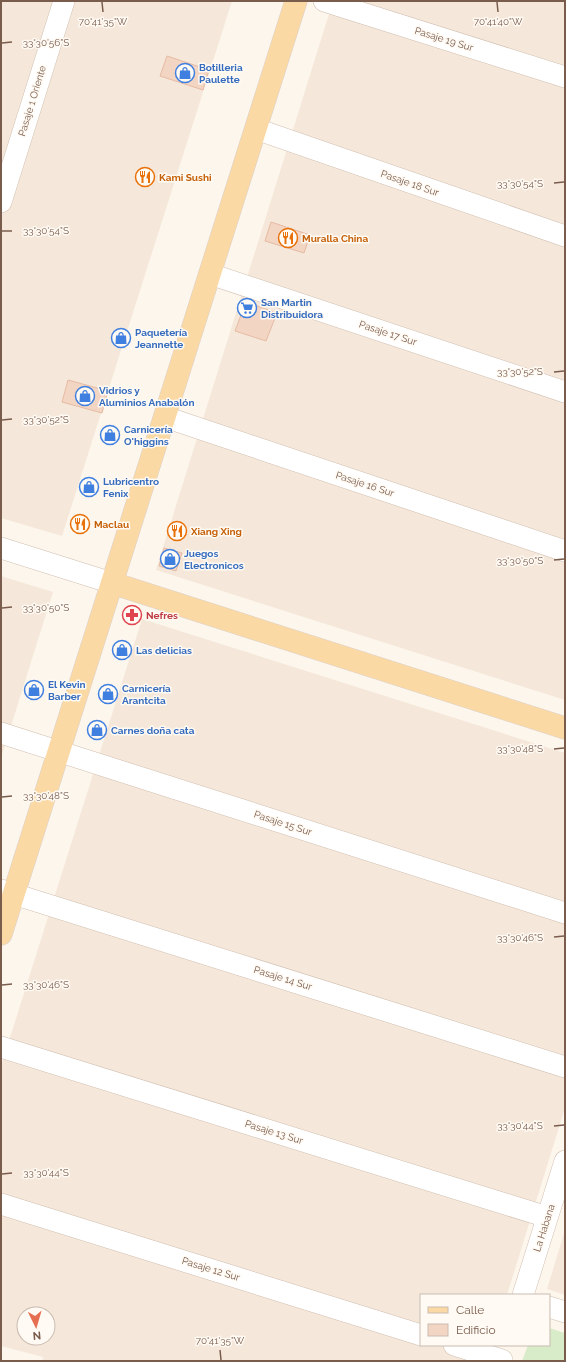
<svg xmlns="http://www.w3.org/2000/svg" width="566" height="1362" font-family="Raleway,sans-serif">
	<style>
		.residential { fill: #f5e8da; fill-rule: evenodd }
		.green { fill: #d8ecc9 }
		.building { fill: #f3d5c3; stroke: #e6bba3 }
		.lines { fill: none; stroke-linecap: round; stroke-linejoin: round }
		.minor-casing { stroke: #d1beb0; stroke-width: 22 }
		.major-casing { stroke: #dad1cd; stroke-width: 23 }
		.minor { stroke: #fff; stroke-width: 21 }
		.major { stroke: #fbd9a5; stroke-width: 22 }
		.ticks { fill: none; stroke: #7a5c4d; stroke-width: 1.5 }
		.labels { text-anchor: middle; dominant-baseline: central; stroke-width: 3; stroke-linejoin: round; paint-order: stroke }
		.street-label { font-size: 10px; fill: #7a5c4d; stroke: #fffaf3 }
		.shop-label { font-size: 10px; font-weight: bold; fill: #366cbe; stroke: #fffaf3; text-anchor: start }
		.food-label { font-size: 10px; font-weight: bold; fill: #c56008; stroke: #fffaf3; text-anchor: start }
		.health-label { font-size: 10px; font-weight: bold; fill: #be3a42; stroke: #fffaf3; text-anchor: start }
		.ticks-label { font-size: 10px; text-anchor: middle; fill: #7a5c4d; stroke: #fffaf3; stroke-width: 3; stroke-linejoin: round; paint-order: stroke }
	</style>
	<rect width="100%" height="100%" fill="#fdf6ec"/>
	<g class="residential">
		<path d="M1 1H232L62 536 1 518Z"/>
		<path d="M333 1H565V700L156 570Z"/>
		<path d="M1 576 53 592 1 758Z"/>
		<path d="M142 619 565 753V1108L507 1295H421V1345H491L486 1361H42L43 1357 1 1346V1066ZM24 1314H48V1338H24Z"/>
		<path d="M565 1230V1295L547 1289Z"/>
	</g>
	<path class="green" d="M549 1328 565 1333V1361H522L528 1345H549Z"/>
	<g class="building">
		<path d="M167 56 209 70 203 90 160 76Z"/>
		<path d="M271 222 310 235 304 253 265 241Z"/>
		<path d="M246 302 277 313 266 341 235 331Z"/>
		<path d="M68 380 108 391 102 413 62 402Z"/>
		<path d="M164 548 182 553 176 571 159 566Z"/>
	</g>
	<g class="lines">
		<g class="minor-casing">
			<g id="minor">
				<path d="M324 1 565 77"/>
				<path d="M256 129 565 236"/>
				<path d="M1 202 64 1"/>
				<path d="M210 274 565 392"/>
				<path d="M165 417 565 551"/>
				<path d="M1 548 112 583"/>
				<path d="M1 733 565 913"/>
				<path d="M1 890 565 1067"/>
				<path d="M1 1047 547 1217"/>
				<path d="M1 1204 421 1335"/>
				<path d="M523 1295 565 1161"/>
				<path d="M549 1307 565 1312"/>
				<path d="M454 1345 502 1360"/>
			</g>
		</g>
		<g class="major-casing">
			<g id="major">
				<path d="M112 583 565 728"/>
				<path d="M1 934 296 1"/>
			</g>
		</g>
		<use href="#minor" class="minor"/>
		<use href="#major" class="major"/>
	</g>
	<path class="ticks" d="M102 2 103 12M497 2 498 12M2 43 12 42M554 183 564 182M2 231H12M554 372 564 371M2 420 12 419M554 560 564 559M2 608 12 607M554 749 564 748M2 797 12 796M554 937 564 936M2 985 12 984M554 1126 564 1125M2 1174 12 1173M220 1350 221 1360"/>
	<defs>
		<g id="shop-ring" transform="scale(1)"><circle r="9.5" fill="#fffaf3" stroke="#3f7fe0" stroke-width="1.5"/><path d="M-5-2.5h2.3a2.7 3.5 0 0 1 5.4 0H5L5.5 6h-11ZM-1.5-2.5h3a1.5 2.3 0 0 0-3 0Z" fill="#3f7fe0"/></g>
		<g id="restaurant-ring" transform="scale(1)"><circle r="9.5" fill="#fffaf3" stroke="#e8710a" stroke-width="1.5"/><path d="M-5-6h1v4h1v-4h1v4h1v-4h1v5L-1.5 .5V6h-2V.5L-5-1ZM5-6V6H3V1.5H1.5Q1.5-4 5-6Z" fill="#e8710a"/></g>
		<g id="supermarket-ring" transform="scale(1)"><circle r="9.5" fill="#fffaf3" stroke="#3f7fe0" stroke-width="1.5"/><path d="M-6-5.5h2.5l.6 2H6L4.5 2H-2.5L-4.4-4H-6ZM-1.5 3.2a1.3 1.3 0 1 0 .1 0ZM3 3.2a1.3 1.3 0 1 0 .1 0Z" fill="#3f7fe0"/></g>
		<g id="pharmacy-ring" transform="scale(1)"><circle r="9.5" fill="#fffaf3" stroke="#e0444e" stroke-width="1.5"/><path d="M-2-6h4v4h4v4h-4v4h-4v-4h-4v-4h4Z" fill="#e0444e"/></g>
	</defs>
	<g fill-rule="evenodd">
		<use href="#shop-ring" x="185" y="73"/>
		<use href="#restaurant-ring" x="145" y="177"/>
		<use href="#restaurant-ring" x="288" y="238"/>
		<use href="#supermarket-ring" x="247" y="308"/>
		<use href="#shop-ring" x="121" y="338"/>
		<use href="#shop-ring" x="85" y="396"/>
		<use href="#shop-ring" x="110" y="435"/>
		<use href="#shop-ring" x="89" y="487"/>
		<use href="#restaurant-ring" x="80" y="524"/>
		<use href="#restaurant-ring" x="177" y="531"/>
		<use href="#shop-ring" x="170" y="559"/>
		<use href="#pharmacy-ring" x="132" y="615"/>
		<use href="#shop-ring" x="122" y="650"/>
		<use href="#shop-ring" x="34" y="690"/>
		<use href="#shop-ring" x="108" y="694"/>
		<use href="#shop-ring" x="97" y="730"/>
	</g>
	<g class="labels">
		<g class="street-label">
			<text transform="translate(444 39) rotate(17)">Pasaje 19 Sur</text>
			<text transform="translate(32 101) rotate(-73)">Pasaje 1 Oriente</text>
			<text transform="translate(410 183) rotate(19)">Pasaje 18 Sur</text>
			<text transform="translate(388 333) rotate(18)">Pasaje 17 Sur</text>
			<text transform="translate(365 484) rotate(18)">Pasaje 16 Sur</text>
			<text transform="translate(283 823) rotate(18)">Pasaje 15 Sur</text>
			<text transform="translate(283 978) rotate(17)">Pasaje 14 Sur</text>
			<text transform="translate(274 1132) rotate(17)">Pasaje 13 Sur</text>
			<text transform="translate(544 1228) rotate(-72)">La Habana</text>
			<text transform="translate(211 1269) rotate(17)">Pasaje 12 Sur</text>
		</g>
		<g class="shop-label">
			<text x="199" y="67">Botilleria<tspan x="199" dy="12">Paulette</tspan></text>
			<text x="261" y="302">San Martin<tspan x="261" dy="12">Distribuidora</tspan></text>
			<text x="135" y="332">Paquetería<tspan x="135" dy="12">Jeannette</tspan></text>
			<text x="99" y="390">Vidrios y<tspan x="99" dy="12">Aluminios Anabalón</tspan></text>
			<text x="124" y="429">Carnicería<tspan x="124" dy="12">O'higgins</tspan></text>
			<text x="103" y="481">Lubricentro<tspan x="103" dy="12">Fenix</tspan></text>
			<text x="184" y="553">Juegos<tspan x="184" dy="12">Electronicos</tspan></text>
			<text x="136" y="650">Las delicias</text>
			<text x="48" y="684">El Kevin<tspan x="48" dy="12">Barber</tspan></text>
			<text x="122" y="688">Carnicería<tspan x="122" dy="12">Arantcita</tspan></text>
			<text x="111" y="730">Carnes doña cata</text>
		</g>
		<g class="food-label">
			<text x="159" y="177">Kami Sushi</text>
			<text x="302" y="238">Muralla China</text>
			<text x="94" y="524">Maclau</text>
			<text x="191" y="531">Xiang Xing</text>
		</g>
		<g class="health-label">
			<text x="146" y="615">Nefres</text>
		</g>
	</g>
	<g class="ticks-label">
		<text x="103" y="25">70°41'35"W</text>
		<text x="498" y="25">70°41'40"W</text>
		<text x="46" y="46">33°30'56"S</text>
		<text x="520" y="187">33°30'54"S</text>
		<text x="46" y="234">33°30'54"S</text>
		<text x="520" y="375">33°30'52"S</text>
		<text x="46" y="423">33°30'52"S</text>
		<text x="520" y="564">33°30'50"S</text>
		<text x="46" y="611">33°30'50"S</text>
		<text x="520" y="752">33°30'48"S</text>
		<text x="46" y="799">33°30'48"S</text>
		<text x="520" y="941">33°30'46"S</text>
		<text x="46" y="988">33°30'46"S</text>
		<text x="520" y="1129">33°30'44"S</text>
		<text x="46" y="1176">33°30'44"S</text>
		<text x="220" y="1344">70°41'35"W</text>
	</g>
	<rect width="566" height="1362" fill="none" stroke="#7a5c4d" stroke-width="4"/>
	<rect x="420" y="1294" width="130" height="52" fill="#fffaf3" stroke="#cabbb1"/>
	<rect x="428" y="1307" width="20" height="6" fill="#fbd9a5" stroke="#cabbb1"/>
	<text x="456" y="1314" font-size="12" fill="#7a5c4d">Calle</text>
	<rect x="428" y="1324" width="20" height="12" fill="#f3d5c3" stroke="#cabbb1"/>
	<text x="456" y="1334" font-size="12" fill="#7a5c4d">Edificio</text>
	<g transform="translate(36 1326) rotate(175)"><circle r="19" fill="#fffaf3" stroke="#cabbb1"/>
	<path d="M0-3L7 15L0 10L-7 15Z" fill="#e76f51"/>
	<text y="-6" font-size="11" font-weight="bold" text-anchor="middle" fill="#7a5c4d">N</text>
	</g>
</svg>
